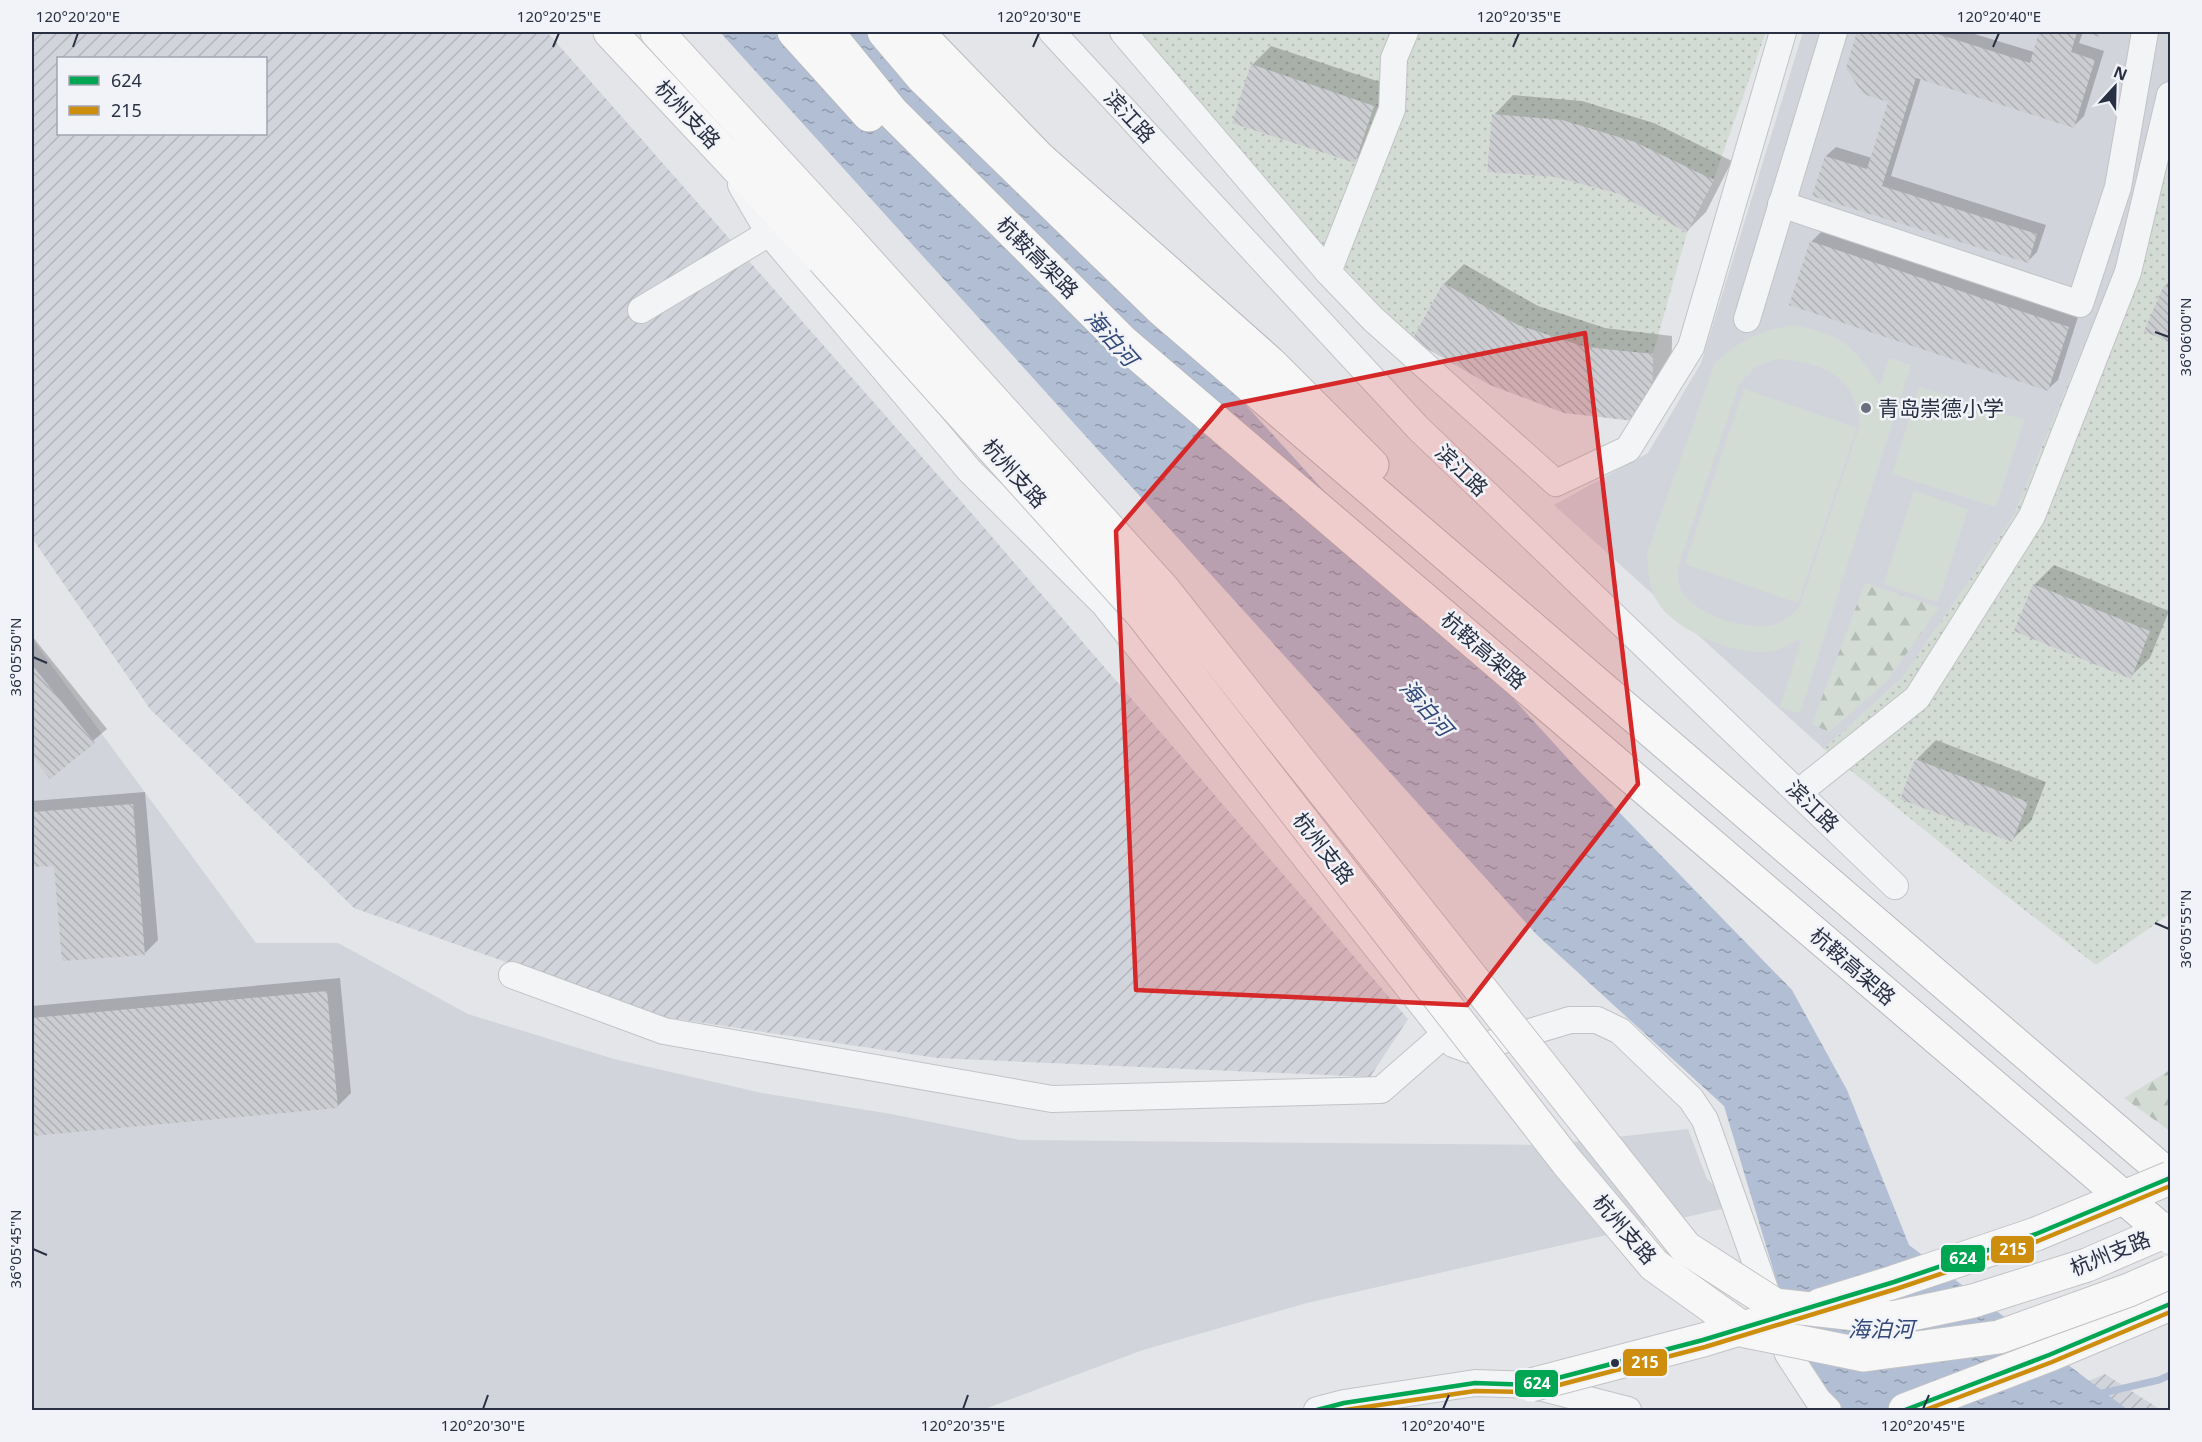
<svg xmlns="http://www.w3.org/2000/svg" width="2202" height="1442" font-family="'Noto Sans','Noto Sans SC',sans-serif">
	<style>
		.built { fill: #d2d4db }
		.industrial { fill: url(#industrial-furrows); fill-rule: evenodd }
		.forest { fill: url(#forest-firs) }
		.park { fill: url(#park-dots) }
		.pitch { fill: #d3dcd4; fill-rule: evenodd }
		.water { fill: url(#water-ripples) }
		.shadow { fill: #0003 }
		.lines { fill: none; stroke-linecap: round; stroke-linejoin: round }
		.stream { stroke: #b2bed4; stroke-width: 7 }
		.building { fill: url(#building-back-hatch) }
		.street-casing { stroke: #c2c3c6; stroke-width: 28 }
		.secondary-casing { stroke: #c2c3c6; stroke-width: 35 }
		.highway-casing { stroke: #b6b8bd; stroke-width: 35 }
		.street { stroke: #f3f4f6; stroke-width: 26 }
		.secondary { stroke: #f7f7f7; stroke-width: 33 }
		.highway { stroke: #f7f7f7; stroke-width: 33 }
		.secondary-bridge-casing { stroke: #c2c3c6; stroke-width: 35; stroke-linecap: butt }
		.highway-bridge-casing { stroke: #b6b8bd; stroke-width: 35; stroke-linecap: butt }
		.secondary-bridge { stroke: #f7f7f7; stroke-width: 33 }
		.highway-bridge { stroke: #f7f7f7; stroke-width: 33 }
		.bus-1-casing { stroke: #f1f3f8; stroke-width: 9 }
		.bus-2-casing { stroke: #f1f3f8; stroke-width: 9 }
		.bus-1 { stroke: #00a651; stroke-width: 4.5 }
		.bus-2 { stroke: #ce8e0d; stroke-width: 4.5 }
		.marked { fill: #d62828; fill-opacity: 0.2; stroke: #d62828; stroke-width: 4.5; stroke-linejoin: round }
		.ticks { fill: none; stroke: #293043; stroke-width: 2 }
		.poi-dot { fill: #6a6f7d; stroke: #f1f3f8; stroke-width: 2 }
		.bus-dot { fill: #293043; stroke: #f1f3f8; stroke-width: 2 }
		.labels { text-anchor: middle; dominant-baseline: central; stroke-width: 5; stroke-linejoin: round; paint-order: stroke }
		.street-label { font-size: 21px; fill: #293043; stroke: #f1f3f8 }
		.poi-label { font-size: 21px; fill: #293043; stroke: #f1f3f8; text-anchor: start }
		.water-label { font-size: 22px; font-style: italic; fill: #334977; stroke: #f1f3f8 }
		.line-badge { stroke: #f1f3f8; stroke-width: 2 }
		.badge-label { font-size: 16px; text-anchor: middle; font-weight: bold; fill: #fff }
		.neatline { fill: none; stroke: #293043; stroke-width: 2 }
		.ticks-label { font-size: 15px; text-anchor: middle; fill: #293043 }
	</style>
	<defs>
		<pattern id="industrial-furrows" width="10" height="10" patternUnits="userSpaceOnUse" patternTransform="scale(1.5)"><rect width="10" height="10" fill="#d2d4db"/><path d="M-1 1l2-2M0 10L10 0M9 11l2-2" fill="none" stroke="#b4b6bd"/></pattern>
		<pattern id="forest-firs" width="22" height="20" patternUnits="userSpaceOnUse" patternTransform="scale(1.5)"><rect width="22" height="20" fill="#d3dcd4"/><path d="M5 1l3.5 6h-7zM16 11l3.5 6h-7z" fill="#b5bdb7"/></pattern>
		<pattern id="park-dots" width="8" height="8" patternUnits="userSpaceOnUse" patternTransform="scale(1.5)"><rect width="8" height="8" fill="#d3dcd4"/><path d="M2 2h.1M6 6h.1" fill="none" stroke="#b5bdb7" stroke-width="1.8" stroke-linecap="round"/></pattern>
		<pattern id="water-ripples" width="26" height="14" patternUnits="userSpaceOnUse" patternTransform="scale(1.5)"><rect width="26" height="14" fill="#b2bed4"/><path d="M2 4q2-2 4 0t4 0M15 11q2-2 4 0t4 0" fill="none" stroke="#919bae"/></pattern>
		<pattern id="building-back-hatch" width="6" height="6" patternUnits="userSpaceOnUse" patternTransform="scale(1.5)"><rect width="6" height="6" fill="#cccdd1"/><path d="M-1 5l2 2M0 0l6 6M5-1l2 2" fill="none" stroke="#afb0b5"/></pattern>
	</defs>
	<rect width="100%" height="100%" fill="#e4e5e8"/>
	<g class="built">
		<path d="M1803 32H2170V77L2113 275 2013 517 1903 677 1824 749 1554 505 1648 453 1701 363Z"/>
		<path d="M32 639 256 943H338L468 1014 614 1059 762 1093 891 1114 1020 1140 1544 1145 1688 1129 1707 1179 1723 1194 1726 1208 1307 1303 1143 1350 982 1410H32Z"/>
	</g>
	<g class="industrial">
		<path d="M32 32H547L974 516 1408 1019 1370 1077 937 1058 658 1016 354 908 150 709 32 538ZM58 58H266V134H58Z"/>
		<path d="M2105 1374 2161 1410H2021Z"/>
	</g>
	<g class="forest">
		<path d="M1865 583 1939 608 1887 681 1829 732 1812 724Z"/>
		<path d="M2170 1070V1131L2124 1098Z"/>
	</g>
	<g class="park">
		<path d="M1131 32H1766L1712 184 1635 142 1562 120 1492 114 1487 172 1555 177 1619 194 1687 233 1653 354 1585 347 1518 325 1443 283 1412 340 1193 106Z"/>
		<path d="M2170 77V914L2096 965 2004 894 1824 749 1903 677 2013 517 2113 275Z"/>
	</g>
	<g class="pitch">
		<path d="M1793 325C1844 336 1852 344 1880 386L1889 358 1911 365 1800 713 1780 707 1802 638C1793 642 1785 647 1777 650 1744 660 1680 633 1660 606 1649 591 1648 571 1647 553L1715 363C1742 339 1758 332 1793 325ZM1777 359C1822 362 1856 375 1860 425L1800 606C1793 614 1785 621 1774 625 1750 632 1690 614 1680 588 1678 583 1678 576 1677 570L1739 384 1756 366Z"/>
		<path d="M1919 387 2024 420 1996 507 1892 474Z"/>
		<path d="M1744 389 1857 428 1798 603 1685 564Z"/>
		<path d="M1914 491 1968 509 1938 602 1884 584Z"/>
	</g>
	<path class="water" d="M720 32H906L1581 773 1792 990 1847 1090 1909 1245 2128 1410H1843L1801 1362 1724 1106 1537 935Z"/>
	<g class="shadow">
		<path d="M1858 32H1968L2034 52 2041 32H2083L2079 43 2104 51 2084 116 2074 126 1921 78 1891 176 2046 225 2037 252 2027 262 1814 195 1826 156 1836 147 1872 158 1890 101 1847 67Z"/>
		<path d="M1271 46 1392 86 1374 142 1354 161 1252 65Z"/>
		<path d="M1513 95 1582 101 1654 123 1732 161 1706 212 1687 231 1619 193 1556 176 1494 115Z"/>
		<path d="M1821 232 2078 317 2058 380 2048 389 1811 242Z"/>
		<path d="M1464 264 1538 306 1605 328 1672 336 1671 402 1414 339 1444 284Z"/>
		<path d="M2170 281V341L2146 330 2165 286Z"/>
		<path d="M2054 565 2169 611 2150 658 2130 677 2016 631 2035 584Z"/>
		<path d="M32 636 107 729 50 777 32 754Z"/>
		<path d="M1936 740 2046 782 2031 821 2012 840 1902 798 1917 759Z"/>
		<path d="M145 792 158 940 145 953 55 864 32 866V801Z"/>
		<path d="M340 978 351 1093 338 1106 32 1134V1006Z"/>
	</g>
	<g class="lines">
		<path class="stream" d="M2098 1394 2159 1380 2170 1375"/>
	</g>
	<g class="building">
		<path d="M1857 32H1931L2030 63 2039 32H2077L2071 52 2095 60 2074 128 1916 78 1882 186 2037 234 2028 263 1812 196 1825 156 1867 169 1888 102 1863 94 1846 68Z"/>
		<path d="M2084 32H2100L2099 37Z"/>
		<path d="M1251 64 1374 106 1355 163 1232 123Z"/>
		<path d="M1492 114 1562 120 1635 142 1714 180 1687 233 1619 194 1555 177 1487 172Z"/>
		<path d="M1810 241 2069 327 2048 391 1789 305Z"/>
		<path d="M1443 283 1518 325 1585 347 1653 354 1652 423 1564 413 1490 385 1412 340Z"/>
		<path d="M2164 285 2170 288V343L2144 331Z"/>
		<path d="M2033 584 2150 631 2131 679 2014 631Z"/>
		<path d="M32 665 95 743 50 779 32 756Z"/>
		<path d="M1915 759 2028 802 2012 842 1900 799Z"/>
		<path d="M133 804 145 955 62 961 54 866 32 867V812Z"/>
		<path d="M327 991 338 1108 32 1136V1018Z"/>
	</g>
	<g class="lines">
		<g class="street-casing">
			<g id="street">
				<path d="M1052 32 1418 428 1895 886"/>
				<path d="M1123 32 1328 272 1373 319 1556 483 1628 449 1691 347 1783 32"/>
				<path d="M741 185 769 233 969 470 1104 604 1453 1044 1470 1050 1570 1020H1597L1620 1031 1691 1099 1705 1120 1788 1354 1818 1400 1828 1410"/>
				<path d="M1781 204 2080 304 2118 187 2145 32"/>
				<path d="M1328 272 1392 109 1394 58 1405 32"/>
				<path d="M641 310 769 233"/>
				<path d="M1747 319 1834 32"/>
				<path d="M1799 792 1917 698 2032 516 2128 272 2170 95"/>
				<path d="M512 975 664 1031 1052 1099 1381 1090 1445 1034"/>
				<path d="M1317 1410 1344 1403 1475 1383 1531 1385 1628 1410"/>
			</g>
		</g>
		<g class="secondary-casing">
			<g id="secondary">
				<path d="M610 32 823 259"/>
				<path d="M657 32 848 240"/>
				<path d="M1905 1410 2049 1355 2170 1304"/>
			</g>
		</g>
		<g class="highway-casing">
			<g id="highway">
				<path d="M794 32 869 115"/>
				<path d="M827 32 892 112 1122 341 1523 684"/>
				<path d="M884 32 923 78 1161 309 2170 1177"/>
				<path d="M917 32 1038 157 1270 363 1372 465"/>
			</g>
		</g>
		<use href="#street" class="street"/>
		<use href="#secondary" class="secondary"/>
		<use href="#highway" class="highway"/>
		<g class="secondary-bridge-casing">
			<g id="secondary-bridge">
				<path d="M848 240 1163 589 1686 1248 1775 1305 1892 1318 1973 1301 2087 1265 2170 1229"/>
				<path d="M823 259 1142 614 1567 1162 1654 1265 1746 1331 1864 1355 1999 1337 2129 1290 2170 1272"/>
				<path d="M1820 1305 1894 1282 2036 1234 2170 1178"/>
				<path d="M1531 1385 1703 1340 1759 1323"/>
			</g>
		</g>
		<g class="highway-bridge-casing">
			<path id="highway-bridge" d="M1523 684 2170 1237"/>
		</g>
		<use href="#secondary-bridge" class="secondary-bridge"/>
		<use href="#highway-bridge" class="highway-bridge"/>
		<g class="bus-1-casing">
			<g id="bus-1">
				<path d="M1317 1410 1344 1403 1475 1383 1531 1385 1703 1340 1894 1282 2036 1234 2170 1178"/>
				<path d="M1905 1410 2049 1355 2170 1304"/>
			</g>
		</g>
		<g class="bus-2-casing">
			<g id="bus-2">
				<path d="M1345 1410 1475 1391 1532 1392 1705 1347 1896 1289 2038 1241 2170 1186"/>
				<path d="M1925 1410 2052 1362 2170 1312"/>
			</g>
		</g>
		<use href="#bus-1" class="bus-1"/>
		<use href="#bus-2" class="bus-2"/>
	</g>
	<path class="marked" d="M1585 333 1638 784 1467 1005 1136 990 1116 531 1223 406Z"/>
	<path class="ticks" d="M73 47 78 33M553 47 559 33M1033 47 1039 33M1513 47 1519 33M1993 47 1999 33M2155 332 2169 337M33 657 47 663M2155 923 2169 929M33 1249 47 1255M483 1409 488 1395M963 1409 968 1395M1443 1409 1449 1395M1923 1409 1929 1395"/>
	<circle class="poi-dot" cx="1866" cy="408" r="6"/>
	<circle class="bus-dot" cx="1615" cy="1363" r="5"/>
	<g class="labels">
		<g class="street-label">
			<text transform="translate(688 114) rotate(47)">杭州支路</text>
			<text transform="translate(1130 116) rotate(47)">滨江路</text>
			<text transform="translate(1038 257) rotate(45)">杭鞍高架路</text>
			<text transform="translate(1462 470) rotate(44)">滨江路</text>
			<text transform="translate(1015 473) rotate(48)">杭州支路</text>
			<text transform="translate(1484 650) rotate(41)">杭鞍高架路</text>
			<text transform="translate(1813 806) rotate(44)">滨江路</text>
			<text transform="translate(1324 848) rotate(52)">杭州支路</text>
			<text transform="translate(1853 966) rotate(41)">杭鞍高架路</text>
			<text transform="translate(1625 1229) rotate(49)">杭州支路</text>
			<text transform="translate(2110 1253) rotate(-22)">杭州支路</text>
		</g>
		<g class="poi-label">
			<text x="1878" y="408">青岛崇德小学</text>
		</g>
		<g class="water-label">
			<text transform="translate(1112 337) rotate(49)">海泊河</text>
			<text transform="translate(1427 707) rotate(49)">海泊河</text>
			<text x="1881" y="1328">海泊河</text>
		</g>
	</g>
	<g class="line-badge">
		<rect x="1990" y="1235" width="45" height="29" rx="6" fill="#ce8e0d"/>
		<rect x="1940" y="1244" width="46" height="29" rx="6" fill="#00a651"/>
		<rect x="1622" y="1348" width="46" height="29" rx="6" fill="#ce8e0d"/>
		<rect x="1514" y="1369" width="45" height="29" rx="6" fill="#00a651"/>
	</g>
	<g class="badge-label">
		<text x="2013" y="1255">215</text>
		<text x="1963" y="1264">624</text>
		<text x="1645" y="1368">215</text>
		<text x="1537" y="1389">624</text>
	</g>
	<rect width="2202" height="1442" fill="none" stroke="#f1f3f8" stroke-width="66"/>
	<rect x="57" y="57" width="210" height="78" fill="#f1f3f8" stroke="#a1a5b0" stroke-width="1.5"/>
	<rect x="69" y="76" width="30" height="9" fill="#00a651" stroke="#a1a5b0" stroke-width="1.5"/>
	<text x="111" y="87" font-size="18" fill="#293043">624</text>
	<rect x="69" y="106" width="30" height="9" fill="#ce8e0d" stroke="#a1a5b0" stroke-width="1.5"/>
	<text x="111" y="117" font-size="18" fill="#293043">215</text>
	<g transform="translate(2115 87) rotate(22)" stroke="#f1f3f8" stroke-width="4.5" paint-order="stroke">
	<path d="M0-4.5L10 22L0 15L-10 22Z" fill="#293043"/>
	<text y="-9" font-size="16" font-weight="bold" text-anchor="middle" fill="#293043">N</text>
	</g>
	<rect x="33" y="33" width="2136" height="1376" class="neatline"/>
	<g class="ticks-label">
		<text x="78" y="22">120°20'20"E</text>
		<text x="559" y="22">120°20'25"E</text>
		<text x="1039" y="22">120°20'30"E</text>
		<text x="1519" y="22">120°20'35"E</text>
		<text x="1999" y="22">120°20'40"E</text>
		<text transform="translate(2186 337) rotate(-90)" y="5">36°06'00"N</text>
		<text transform="translate(16 657) rotate(-90)" y="5">36°05'50"N</text>
		<text transform="translate(2186 929) rotate(-90)" y="5">36°05'55"N</text>
		<text transform="translate(16 1249) rotate(-90)" y="5">36°05'45"N</text>
		<text x="483" y="1431">120°20'30"E</text>
		<text x="963" y="1431">120°20'35"E</text>
		<text x="1443" y="1431">120°20'40"E</text>
		<text x="1923" y="1431">120°20'45"E</text>
	</g>
</svg>
